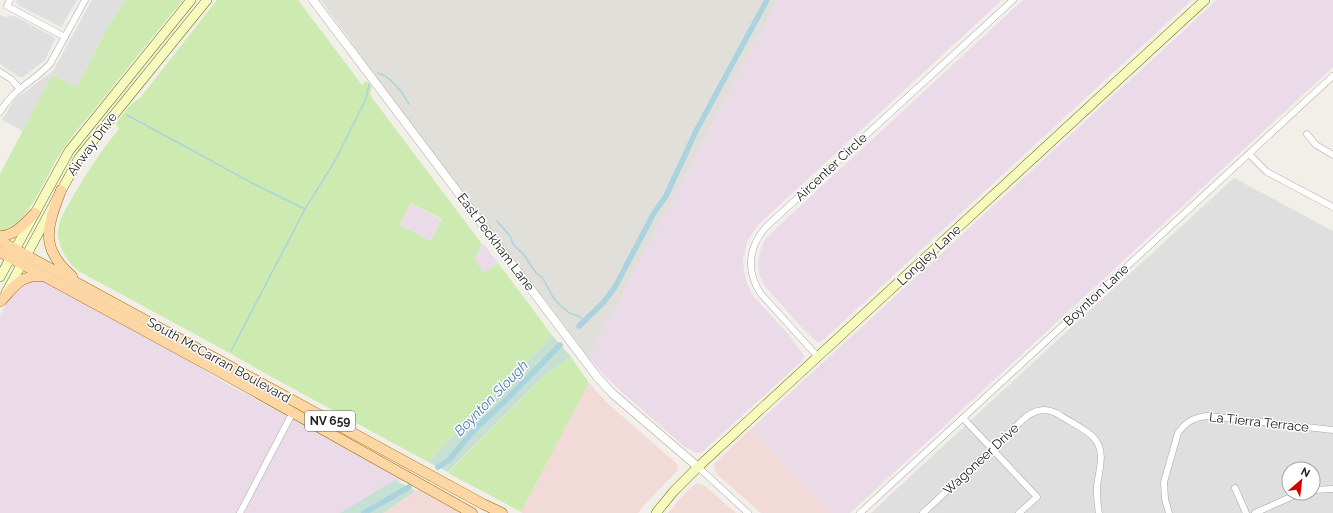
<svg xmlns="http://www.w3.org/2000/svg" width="1333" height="513" font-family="Raleway,sans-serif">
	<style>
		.residential { fill: #e0dfdf; fill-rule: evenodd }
		.commercial { fill: #f2dad9 }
		.industrial { fill: #ebdbe8 }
		.airport { fill: #e1dfda }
		.grass { fill: #cdebb0; fill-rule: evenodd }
		.wetland { fill: #c6e0d4 }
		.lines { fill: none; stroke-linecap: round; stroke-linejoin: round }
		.stream { stroke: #aad3df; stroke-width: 1.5 }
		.canal { stroke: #aad3df; stroke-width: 5.5 }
		.minor-casing { stroke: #a9a9a9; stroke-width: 7 }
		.tertiary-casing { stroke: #a9a9a9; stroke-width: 9 }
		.secondary-casing { stroke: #707d05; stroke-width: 10 }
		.primary-casing { stroke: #a06b00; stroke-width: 11 }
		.minor { stroke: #fff; stroke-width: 6 }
		.tertiary { stroke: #fff; stroke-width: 8 }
		.secondary { stroke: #f7fabf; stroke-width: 9 }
		.primary { stroke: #fcd6a4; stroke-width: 10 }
		.labels { text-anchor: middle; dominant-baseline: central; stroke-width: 3; stroke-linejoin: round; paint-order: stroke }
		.shield { fill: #fff; stroke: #646464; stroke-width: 1 }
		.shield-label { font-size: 12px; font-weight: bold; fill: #222 }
		.street-label { font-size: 13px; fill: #222; stroke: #fff }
		.water-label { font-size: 14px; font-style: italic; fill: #4a7aab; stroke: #fff }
	</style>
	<rect width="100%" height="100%" fill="#f2efe9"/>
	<g class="residential">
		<path d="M16 0H77L61 27 18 5Z"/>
		<path d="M92 0H126L109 25 77 87 52 75 23 131 2 120 14 100 53 71Z"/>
		<path d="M0 15 4 17 14 16 54 37 55 39 45 60 23 77H19L0 64Z"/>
		<path d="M1234 178 1333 231V513H871L1038 358ZM1289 469H1313V493H1289Z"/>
	</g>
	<g class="commercial">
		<path d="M589 383 605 401 677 464 678 470 645 504 638 513H522L521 512Z"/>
		<path d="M751 429 830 513H761L720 477 715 471 714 464Z"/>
		<path d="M697 483 704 486H705L736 513H668L687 491Z"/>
		<path d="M419 490 461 513H383Z"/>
	</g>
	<g class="industrial">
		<path d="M778 0H1002L760 223 753 232 747 242 743 259 744 271 747 284 753 296 790 336 804 356 802 361 701 453 700 452 696 453 688 448 687 449 622 392 604 375 589 358Z"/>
		<path d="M1023 0H1192L833 331 821 342H817L802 328 764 285 759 274 758 264 760 252 764 241 770 234Z"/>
		<path d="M1217 0H1333V67L850 513H830L751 429Z"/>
		<path d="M411 203 442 220 431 241 400 225Z"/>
		<path d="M483 243 498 263 483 274 475 258Z"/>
		<path d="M30 281H41L45 282 185 358 220 380 403 479 346 513H0V315L11 296 22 286Z"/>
	</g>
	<path class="airport" d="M321 0H778L589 358 370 68Z"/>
	<g class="grass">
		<path d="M126 0H183C152 37 123 74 93 111 79 127 66 143 55 162 45 179 24 231 0 230V174L52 75 77 87 109 25Z"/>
		<path d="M217 0H298L362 85 364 82 367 81 372 87 370 95 482 244 475 258 483 273 498 263 552 335 547 341 428 462 270 376 226 351 80 272C69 265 58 247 58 233 58 219 67 208 73 196 87 173 101 150 119 129L116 124C123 113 130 104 140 98ZM411 203 442 219 431 241 400 225Z"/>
		<path d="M571 357 589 383 521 512 448 473 545 375Z"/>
	</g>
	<g class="wetland">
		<path d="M552 335 571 357 545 375 448 472 428 462 547 341Z"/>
		<path d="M395 480 416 491 383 513H340Z"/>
	</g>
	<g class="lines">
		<g class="stream">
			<path d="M378 73C392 77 402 92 409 104"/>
			<path d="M127 115 256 185 305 209"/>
			<path d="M497 221 510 236 513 244 524 255 536 273 542 277 553 297 559 304 569 313 578 316 585 321"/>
			<path d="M231 351 305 209 335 161 366 99 369 84"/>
		</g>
		<g class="canal">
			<path d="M579 326 603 303 615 287 654 213 666 196 696 131 767 0"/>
			<path d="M438 467 449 460 475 429 508 398 560 345"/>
			<path d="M364 513 409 487"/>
		</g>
		<g class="minor-casing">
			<g id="minor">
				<path d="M10 0 7 6 65 37"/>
				<path d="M0 72 11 79 20 89"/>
				<path d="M0 112C13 89 33 82 50 64L85 0"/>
				<path d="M1307 134 1316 145 1333 155"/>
				<path d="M1249 154 1267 172 1333 207"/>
				<path d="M818 357 761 294C746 272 748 247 766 227L1013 0"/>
				<path d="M963 418 1037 497 1019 513"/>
				<path d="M698 467 748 513"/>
				<path d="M1235 488 1246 513"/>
				<path d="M1313 490 1333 489"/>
				<path d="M240 513 293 412"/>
				<path d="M860 513 1333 76"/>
				<path d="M923 513 1027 416C1039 408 1050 408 1061 416 1072 423 1086 429 1094 438 1106 451 1099 470 1097 486 1097 495 1097 504 1099 513"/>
				<path d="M1169 513 1165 499 1164 482 1178 433C1186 422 1194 417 1208 416L1333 430"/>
				<path d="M1255 513 1300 493"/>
			</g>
		</g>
		<g class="tertiary-casing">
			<path id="tertiary" d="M313 0 598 378 613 394 698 467"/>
		</g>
		<g class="secondary-casing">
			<g id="secondary">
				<path d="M0 277 69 151 191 0"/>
				<path d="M6 293 79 158 207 0"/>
				<path d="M656 513 674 491 698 467 1205 0"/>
			</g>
		</g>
		<g class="primary-casing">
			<g id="primary">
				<path d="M61 190C48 226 38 247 72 276"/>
				<path d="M0 236C15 236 25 223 35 213"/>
				<path d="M0 241 483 504 502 513"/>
				<path d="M0 252 215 369 472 513"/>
				<path d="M1 301C16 285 20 275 43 276"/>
			</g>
		</g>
		<use href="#minor" class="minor"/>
		<use href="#tertiary" class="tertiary"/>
		<use href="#secondary" class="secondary"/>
		<use href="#primary" class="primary"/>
	</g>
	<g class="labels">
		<rect class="shield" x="305" y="411" width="50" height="20" rx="3"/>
		<g class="shield-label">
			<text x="330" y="421">NV 659</text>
		</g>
		<g class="street-label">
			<text transform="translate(92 144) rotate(-54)">Airway Drive</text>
			<text transform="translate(831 167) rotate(-43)">Aircenter Circle</text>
			<text transform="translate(496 242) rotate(53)">East Peckham Lane</text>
			<text transform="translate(929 255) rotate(-43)">Longley Lane</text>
			<text transform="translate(1096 295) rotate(-43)">Boynton Lane</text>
			<text transform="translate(219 360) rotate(29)">South McCarran Boulevard</text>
			<text transform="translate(1259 422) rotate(6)">La Tierra Terrace</text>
			<text transform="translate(981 459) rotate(-43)">Wagoneer Drive</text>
		</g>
		<g class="water-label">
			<text transform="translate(491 398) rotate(-46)">Boynton Slough</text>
		</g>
	</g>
	<g transform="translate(1301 481) rotate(28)"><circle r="19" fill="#ffffff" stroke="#a7a7a7"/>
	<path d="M0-3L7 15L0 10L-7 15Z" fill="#d40000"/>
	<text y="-6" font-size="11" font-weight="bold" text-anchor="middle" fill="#222222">N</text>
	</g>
</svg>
